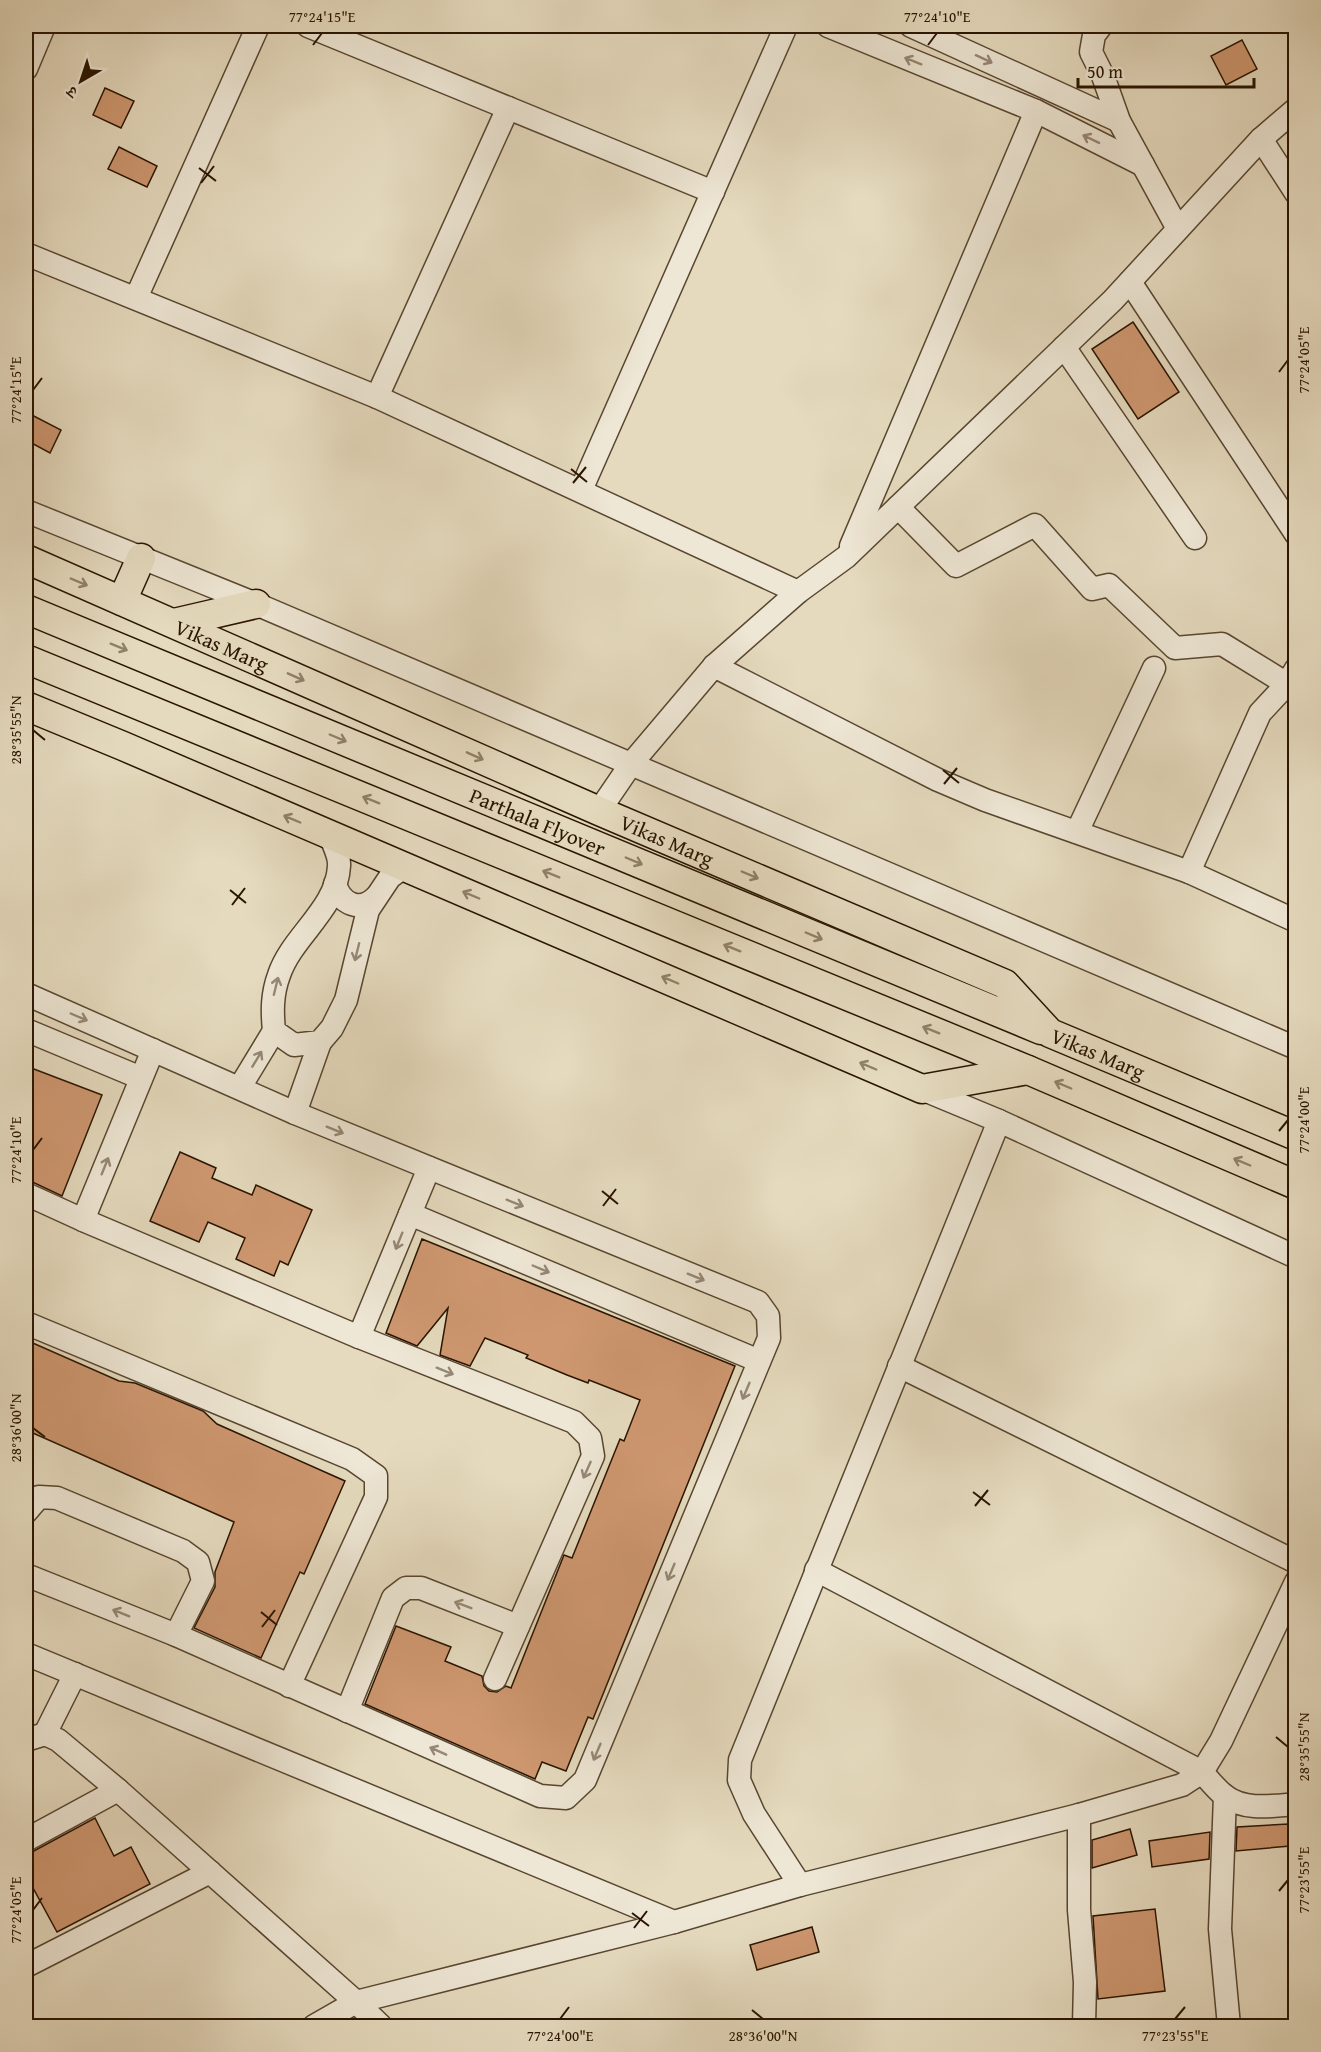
<svg xmlns="http://www.w3.org/2000/svg" width="1321" height="2052" font-family="'Gentium Book Plus','Noto Serif Devanagari',serif">
	<style>
		.building { fill: #ce9770; stroke: #291401; stroke-width: 1.5 }
		.lines { fill: none; stroke-linecap: round; stroke-linejoin: round }
		.minor-casing { stroke: #584630; stroke-width: 25 }
		.major-casing { stroke: #291401; stroke-width: 31 }
		.minor { stroke: #eee7d5; stroke-width: 22 }
		.major { stroke: #e5dabe; stroke-width: 28 }
		.oneway { stroke: #958876 }
		.oneway2 { stroke: #908169 }
		.ticks { fill: none; stroke: #291401; stroke-width: 2 }
		.labels { text-anchor: middle; dominant-baseline: central; stroke-width: 4.5; stroke-linejoin: round; paint-order: stroke }
		.street-label { font-size: 21px; fill: #291401; stroke: #eee7d5 }
		.neatline { fill: none; stroke: #291401; stroke-width: 2 }
		.ticks-label { font-size: 15px; text-anchor: middle; fill: #291401 }
	</style>
	<rect width="100%" height="100%" fill="#e5dabe"/>
	<filter id="stains"><feTurbulence type="fractalNoise" baseFrequency=".00333" numOctaves="4"/><feColorMatrix values="0 0 0 0 .2 0 0 0 0 .09 0 0 0 0 .02 0 0 0 .5 -.17"/></filter>
	<radialGradient id="worn" r=".72"><stop offset=".6" stop-color="#630" stop-opacity="0"/><stop offset="1" stop-color="#630" stop-opacity=".3"/></radialGradient>
	<g class="building">
		<path d="M1242 40 1257 69 1226 85 1211 56Z"/>
		<path d="M105 88 134 101 121 128 93 115Z"/>
		<path d="M119 147 157 166 147 187 108 169Z"/>
		<path d="M1133 322 1179 392 1138 419 1092 349Z"/>
		<path d="M26 412 61 430 50 453 26 440Z"/>
		<path d="M26 1066 102 1095 62 1196 26 1179Z"/>
		<path d="M180 1152 216 1168 212 1178 252 1195 256 1185 312 1210 288 1265 280 1261 274 1276 236 1259 245 1238 208 1222 199 1242 150 1221Z"/>
		<path d="M422 1239 735 1366 593 1719 588 1717 566 1771 542 1762 535 1779 365 1704 396 1626 451 1647 445 1661 482 1676 484 1686 489 1691 497 1692 506 1686 511 1688 564 1555 572 1558 620 1439 624 1441 640 1400 589 1380 588 1383 567 1375 526 1358 528 1355 485 1338 470 1366 440 1355 448 1308 417 1346 386 1333Z"/>
		<path d="M26 1340 119 1381 135 1383 203 1411 217 1424 345 1481 304 1574 300 1572 261 1658 194 1628 215 1587V1572L234 1522 26 1430Z"/>
		<path d="M95 1818 114 1856 131 1847 150 1884 57 1932 26 1875V1853L32 1852Z"/>
		<path d="M1288 1824 1290 1846 1236 1851 1237 1827Z"/>
		<path d="M1130 1829 1137 1855 1092 1868V1840Z"/>
		<path d="M1210 1832 1209 1859 1152 1867 1149 1841Z"/>
		<path d="M1155 1909 1165 1991 1098 1999 1093 1916Z"/>
		<path d="M812 1927 819 1952 757 1970 750 1945Z"/>
	</g>
	<g class="lines">
		<g class="minor-casing">
			<g id="minor">
				<path d="M308 26 713 192"/>
				<path d="M828 26 1036 111 1143 165"/>
				<path d="M911 26 1119 121"/>
				<path d="M1101 26 1094 35 1091 52 1103 76 1119 121 1178 229"/>
				<path d="M26 69 44 26"/>
				<path d="M1261 139 1296 193"/>
				<path d="M26 254 377 397 798 592"/>
				<path d="M1130 282 1296 534"/>
				<path d="M136 298 258 26"/>
				<path d="M1064 347 1195 538"/>
				<path d="M377 397 508 108"/>
				<path d="M581 490 786 26"/>
				<path d="M898 507 956 566 1035 525 1092 589 1109 585 1175 648 1222 644 1287 684 1296 669"/>
				<path d="M26 511 256 604 1296 1048"/>
				<path d="M851 546 1036 111"/>
				<path d="M714 666 938 780 985 800 1189 872 1296 921"/>
				<path d="M599 811 631 764 714 666 798 592 846 557 1113 300 1261 139 1296 109"/>
				<path d="M1077 832 1154 668"/>
				<path d="M330 835C333 844 340 856 339 866 337 909 292 936 279 975 272 994 272 1011 274 1031L294 1045 320 1042 332 1028 346 1000 368 910 390 877 404 867"/>
				<path d="M1189 872 1260 713 1287 684 1296 683"/>
				<path d="M335 884C341 904 360 913 376 897"/>
				<path d="M26 994 295 1113 758 1302 768 1316 769 1338 585 1780 566 1798 540 1796 176 1635 26 1575"/>
				<path d="M26 1030 141 1078"/>
				<path d="M240 1087 274 1031"/>
				<path d="M922 1089 999 1121 1296 1257"/>
				<path d="M295 1113 320 1042"/>
				<path d="M429 1168 359 1337 574 1422 590 1438 593 1456 495 1679"/>
				<path d="M26 1194 83 1220 359 1337"/>
				<path d="M410 1214 759 1361"/>
				<path d="M83 1220 153 1050"/>
				<path d="M26 1323 352 1459 376 1476V1497L289 1686"/>
				<path d="M899 1366 1296 1562"/>
				<path d="M26 1512 39 1497 57 1498 183 1551 198 1562 203 1581 176 1635"/>
				<path d="M816 1570 1202 1772C1209 1780 1217 1790 1225 1796 1245 1811 1272 1806 1296 1804"/>
				<path d="M26 1654 674 1922"/>
				<path d="M347 1711 393 1598 406 1588H421L518 1626"/>
				<path d="M45 1734 75 1674"/>
				<path d="M26 1740 45 1734 58 1740 118 1790 356 2002 381 2026"/>
				<path d="M1225 1796 1220 1929 1229 2026"/>
				<path d="M1079 1815V1910L1085 1982 1084 2026"/>
				<path d="M26 1840 118 1790"/>
				<path d="M800 1885 754 1814 739 1780 740 1760 999 1121"/>
				<path d="M26 1966 210 1872"/>
				<path d="M314 2026 356 2002 674 1922 800 1885 1079 1815 1182 1785 1202 1772 1221 1741 1296 1582"/>
			</g>
		</g>
		<g class="major-casing">
			<g id="major">
				<path id="s1" d="M26 559 599 811 1005 984 1050 1033 1296 1136"/>
				<path d="M122 601 141 558"/>
				<path id="s2" d="M26 609 1041 1030"/>
				<path d="M174 623 256 604"/>
				<path d="M26 659 1028 1070 1296 1185"/>
				<path d="M26 706 123 746 922 1089 1028 1070"/>
			</g>
		</g>
		<use href="#minor" class="minor"/>
		<use href="#major" class="major"/>
	</g>
	<defs><path id="oneway-shaft" d="M-6 0H5M1.5-3L5.5 0L1.5 3" fill="none" stroke-width="1.6" stroke-linecap="round" stroke-linejoin="round" transform="scale(1.5)"/></defs>
	<g class="oneway">
		<use href="#oneway-shaft" transform="translate(984 59) rotate(25)"/>
		<use href="#oneway-shaft" transform="translate(913 61) rotate(-158)"/>
		<use href="#oneway-shaft" transform="translate(1091 139) rotate(-154)"/>
		<use href="#oneway-shaft" transform="translate(357 952) rotate(104)"/>
		<use href="#oneway-shaft" transform="translate(276 986) rotate(-76)"/>
		<use href="#oneway-shaft" transform="translate(79 1017) rotate(23)"/>
		<use href="#oneway-shaft" transform="translate(257 1059) rotate(-59)"/>
		<use href="#oneway-shaft" transform="translate(335 1130) rotate(22)"/>
		<use href="#oneway-shaft" transform="translate(105 1166) rotate(-68)"/>
		<use href="#oneway-shaft" transform="translate(515 1203) rotate(22)"/>
		<use href="#oneway-shaft" transform="translate(399 1241) rotate(112)"/>
		<use href="#oneway-shaft" transform="translate(541 1269) rotate(23)"/>
		<use href="#oneway-shaft" transform="translate(696 1277) rotate(22)"/>
		<use href="#oneway-shaft" transform="translate(445 1371) rotate(22)"/>
		<use href="#oneway-shaft" transform="translate(746 1391) rotate(113)"/>
		<use href="#oneway-shaft" transform="translate(587 1470) rotate(114)"/>
		<use href="#oneway-shaft" transform="translate(671 1572) rotate(113)"/>
		<use href="#oneway-shaft" transform="translate(463 1605) rotate(-159)"/>
		<use href="#oneway-shaft" transform="translate(121 1613) rotate(-158)"/>
		<use href="#oneway-shaft" transform="translate(438 1751) rotate(-156)"/>
		<use href="#oneway-shaft" transform="translate(597 1752) rotate(113)"/>
	</g>
	<g class="oneway2">
		<use href="#oneway-shaft" transform="translate(79 582) rotate(23)"/>
		<use href="#oneway-shaft" transform="translate(119 647) rotate(22)"/>
		<use href="#oneway-shaft" transform="translate(296 677) rotate(24)"/>
		<use href="#oneway-shaft" transform="translate(338 738) rotate(23)"/>
		<use href="#oneway-shaft" transform="translate(475 756) rotate(24)"/>
		<use href="#oneway-shaft" transform="translate(371 800) rotate(-158)"/>
		<use href="#oneway-shaft" transform="translate(292 819) rotate(-157)"/>
		<use href="#oneway-shaft" transform="translate(634 861) rotate(23)"/>
		<use href="#oneway-shaft" transform="translate(551 874) rotate(-158)"/>
		<use href="#oneway-shaft" transform="translate(750 875) rotate(23)"/>
		<use href="#oneway-shaft" transform="translate(471 895) rotate(-157)"/>
		<use href="#oneway-shaft" transform="translate(814 936) rotate(23)"/>
		<use href="#oneway-shaft" transform="translate(732 948) rotate(-158)"/>
		<use href="#oneway-shaft" transform="translate(670 980) rotate(-157)"/>
		<use href="#oneway-shaft" transform="translate(931 1030) rotate(-158)"/>
		<use href="#oneway-shaft" transform="translate(868 1066) rotate(-157)"/>
		<use href="#oneway-shaft" transform="translate(1063 1085) rotate(-157)"/>
		<use href="#oneway-shaft" transform="translate(1242 1162) rotate(-157)"/>
	</g>
	<path class="ticks" d="M313 45 322 33M928 45 937 33M199 168 216 181M201 183 214 166M1279 372 1288 360M33 390 42 378M571 469 587 482M573 483 586 467M33 730 45 740M943 770 959 783M944 784 957 768M230 890 246 903M232 905 245 888M1279 1131 1288 1120M33 1150 42 1138M602 1191 618 1204M603 1206 616 1189M33 1428 45 1437M973 1492 990 1505M975 1506 988 1490M261 1612 277 1625M262 1627 275 1610M1276 1737 1288 1747M1279 1891 1288 1880M33 1910 42 1898M632 1913 649 1926M634 1928 647 1911M752 2010 763 2019M560 2019 569 2007M1175 2019 1185 2007"/>
	<g class="labels">
		<g class="street-label">
			<text stroke="none"><textPath href="#s1" startOffset="214">Vikas Marg</textPath></text>
			<text stroke="none"><textPath href="#s2" startOffset="554">Parthala Flyover</textPath></text>
			<text stroke="none"><textPath href="#s1" startOffset="700">Vikas Marg</textPath></text>
			<text stroke="none"><textPath href="#s1" startOffset="1186">Vikas Marg</textPath></text>
		</g>
	</g>
	<rect width="1321" height="2052" fill="none" stroke="#e5dabe" stroke-width="66"/>
	<g transform="translate(81 81) rotate(219)" stroke="#eee7d5" stroke-width="4.5" paint-order="stroke">
	<path d="M0-4.5L10 22L0 15L-10 22Z" fill="#291401"/>
	<text y="-9" font-size="16" font-weight="bold" text-anchor="middle" fill="#291401">उ</text>
	</g>
	<path d="M1078 78v9h176v-9" fill="none" stroke="#291401" stroke-width="3"/>
	<text x="1087" y="78" font-size="18" fill="#291401" stroke="#eee7d5" stroke-width="4.5" paint-order="stroke">50 m</text>
	<rect x="33" y="33" width="1255" height="1986" class="neatline"/>
	<g class="ticks-label">
		<text x="322" y="22">77°24'15"E</text>
		<text x="937" y="22">77°24'10"E</text>
		<text transform="translate(1304 360) rotate(-90)" y="5">77°24'05"E</text>
		<text transform="translate(16 390) rotate(-90)" y="5">77°24'15"E</text>
		<text transform="translate(16 730) rotate(-90)" y="5">28°35'55"N</text>
		<text transform="translate(1304 1120) rotate(-90)" y="5">77°24'00"E</text>
		<text transform="translate(16 1150) rotate(-90)" y="5">77°24'10"E</text>
		<text transform="translate(16 1428) rotate(-90)" y="5">28°36'00"N</text>
		<text transform="translate(1304 1747) rotate(-90)" y="5">28°35'55"N</text>
		<text transform="translate(1304 1880) rotate(-90)" y="5">77°23'55"E</text>
		<text transform="translate(16 1910) rotate(-90)" y="5">77°24'05"E</text>
		<text x="560" y="2041">77°24'00"E</text>
		<text x="763" y="2041">28°36'00"N</text>
		<text x="1175" y="2041">77°23'55"E</text>
	</g>
	<rect width="100%" height="100%" filter="url(#stains)"/>
	<rect width="100%" height="100%" fill="url(#worn)"/>
</svg>
